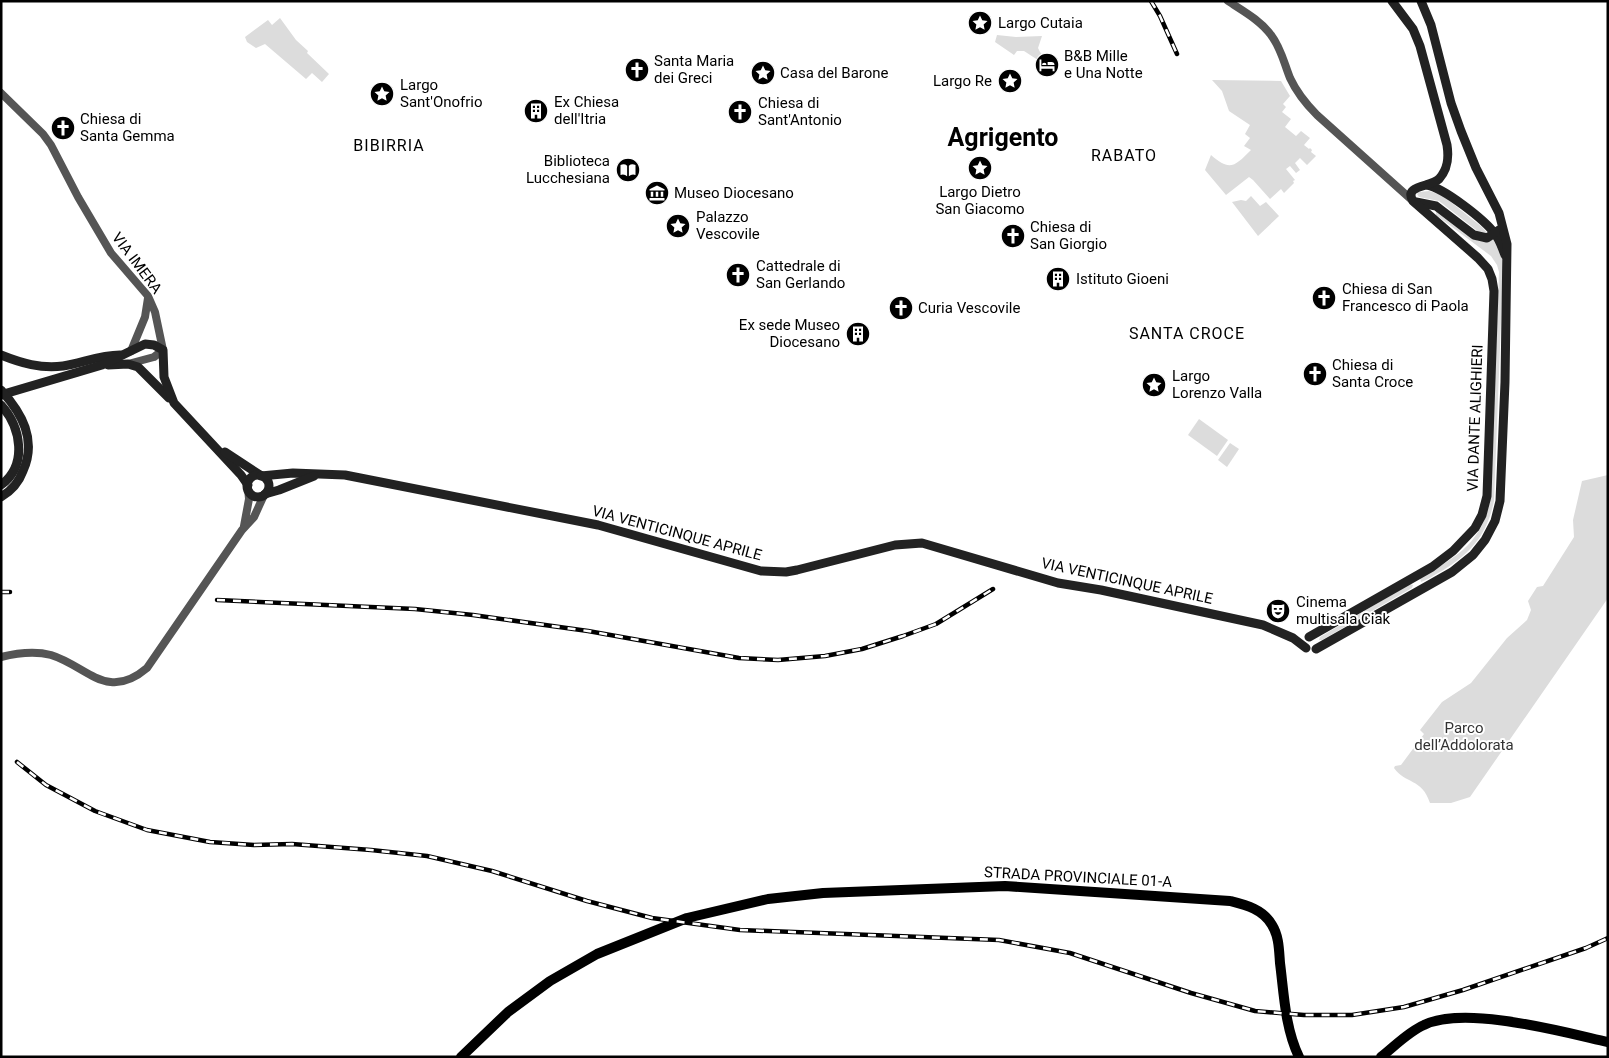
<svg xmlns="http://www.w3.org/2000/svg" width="1609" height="1058" font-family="Roboto,sans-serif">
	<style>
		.green { fill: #dcdcdc }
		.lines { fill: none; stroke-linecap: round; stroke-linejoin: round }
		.tertiary { stroke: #555; stroke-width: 8 }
		.secondary { stroke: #222; stroke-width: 9 }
		.primary { stroke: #000; stroke-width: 10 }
		.rail-casing { stroke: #000; stroke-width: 4.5 }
		.rail { stroke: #fff; stroke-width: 2.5; stroke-dasharray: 8; stroke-linecap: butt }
		.labels { text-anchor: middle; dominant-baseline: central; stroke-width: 4; stroke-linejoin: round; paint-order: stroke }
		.poi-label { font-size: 15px; fill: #000; stroke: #fff; text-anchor: start }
		.street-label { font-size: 15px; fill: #000; stroke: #fff }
		.park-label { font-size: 15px; fill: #333; stroke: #fff }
		.neighbourhood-label { font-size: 16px; letter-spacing: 1px; fill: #000; stroke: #fff }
		.town-label { font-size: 25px; font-weight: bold; fill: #000; stroke: #fff }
	</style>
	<rect width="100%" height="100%" fill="#fff"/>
	<g class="green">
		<path d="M280 18 296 40 308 51 307 53 329 74 322 82 312 73 306 79 265 44 256 48 247 42 245 37 268 20 272 25Z"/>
		<path d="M997 35 1016 37 1042 36 1038 48 1040 52 1045 58 1041 62 1024 51H1017L1014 55 995 42Z"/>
		<path d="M1212 80 1281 81 1290 96 1283 104 1286 107 1282 112 1291 119 1285 127 1296 136 1301 131 1310 138 1304 145 1309 149 1310 148 1312 150 1311 152 1316 156 1307 165 1300 158 1295 163 1300 170 1296 173 1290 166 1286 169 1295 180 1293 181 1294 183 1284 193 1281 189 1270 199 1253 180 1249 177 1226 195 1205 170 1211 155C1230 172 1235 166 1251 150L1244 146 1250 138 1245 134 1250 125 1229 111 1222 91Z"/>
		<path d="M1429 191 1442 195 1482 227 1487 233H1480L1439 201 1419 197 1417 194 1419 192Z"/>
		<path d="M1251 196 1260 206 1266 202 1279 216 1258 236 1232 202 1241 200 1246 201Z"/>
		<path d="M1436 211 1478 241 1487 242 1493 239 1502 258 1503 271 1494 501C1487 535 1471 553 1442 571 1435 574 1428 580 1421 582L1420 578C1456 557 1481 544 1490 501L1499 272 1497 265 1491 256 1436 215Z"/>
		<path d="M1199 419 1228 440 1217 456 1188 435Z"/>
		<path d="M1230 443 1239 449 1227 467 1218 460Z"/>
		<path d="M1608 475V598L1470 797 1451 803H1430C1422 778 1405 784 1394 768L1395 766 1401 765 1424 734 1420 730 1442 702 1471 683 1507 638 1527 620 1531 610 1528 601 1537 587 1543 586 1574 537 1573 520 1582 481Z"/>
		<path d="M1410 584 1413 585 1412 588 1322 640H1319L1320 637Z"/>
	</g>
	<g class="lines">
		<g class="tertiary">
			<path d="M1228 1C1243 11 1260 20 1271 35 1281 48 1284 63 1290 78 1297 93 1306 104 1317 115L1413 201"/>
			<path d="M1 93 43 134 51 145 78 197 111 253 148 296 155 312 163 350 154 357 128 364"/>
			<path d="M131 351 145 317 148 298"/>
			<path d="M244 526 249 499 248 488"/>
			<path d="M1 657C17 653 36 651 51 655 87 666 107 702 147 668L242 530 254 517 264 495"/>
		</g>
		<g class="secondary">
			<path d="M1427 185C1444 188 1485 220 1495 234 1500 240 1502 248 1505 255"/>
			<path d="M1416 202 1436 206 1474 235 1487 238 1499 230"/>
			<path d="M1 355C21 363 41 369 63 366 82 363 100 355 120 355"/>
			<path d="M108 365 128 364 138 367 169 398"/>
			<path d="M1 395 102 365 145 344 154 345 163 350 164 377 174 403 241 475 248 485"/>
			<path d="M1 405C21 427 28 465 1 485"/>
			<path d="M225 452 260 475"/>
			<circle cx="258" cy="486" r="11"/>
			<path d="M261 476 293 473 345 475 598 525 761 571 786 572 797 570 895 545 922 543 1058 583 1101 590 1263 625 1293 638 1306 648"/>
			<path d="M265 494 279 490 314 476"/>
			<path d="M1 497C11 491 19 482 23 471 37 440 22 413 1 390"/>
			<path d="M1309 637 1432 567 1453 551 1475 528 1482 515 1487 496 1494 291 1492 279 1488 269 1478 258 1413 201C1403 185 1431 187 1439 179 1448 169 1449 158 1447 145L1420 46 1413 29 1392 1"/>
			<path d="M1316 649 1452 572 1473 555 1485 540 1495 521 1500 501 1505 382 1507 244 1499 213 1476 168 1461 131 1451 103 1431 25 1421 1"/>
		</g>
		<g class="primary">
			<path d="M461 1057 508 1012 550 981 597 954 687 918 768 899 823 893 1005 886 1230 901C1246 905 1263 909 1272 925 1279 936 1279 950 1280 963 1284 994 1285 1028 1299 1057"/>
			<path d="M1381 1057C1395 1046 1408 1032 1424 1025 1465 1005 1563 1032 1608 1042"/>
		</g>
		<g class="rail-casing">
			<g id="rail">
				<path d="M1151 1 1160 16 1177 54"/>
				<path d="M1 592H10"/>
				<path d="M217 600 415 609 473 615 588 631 739 658 778 660 825 656 862 649 903 636 936 624 993 589"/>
				<path d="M17 762 46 785 95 811 147 830 210 842 254 845 292 844 371 850 427 856 492 871 587 901 652 918 740 930 999 940 1070 953 1191 993 1255 1011 1304 1015H1352L1404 1007 1463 990 1586 948 1608 938"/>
			</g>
		</g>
		<use href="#rail" class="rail"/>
	</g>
	<defs>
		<g id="sight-disc" transform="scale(1.25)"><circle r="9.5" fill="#000" stroke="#fff"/><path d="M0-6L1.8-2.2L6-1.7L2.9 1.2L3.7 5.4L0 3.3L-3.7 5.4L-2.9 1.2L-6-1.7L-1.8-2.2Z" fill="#fff"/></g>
		<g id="hotel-disc" transform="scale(1.25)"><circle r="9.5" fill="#000" stroke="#fff"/><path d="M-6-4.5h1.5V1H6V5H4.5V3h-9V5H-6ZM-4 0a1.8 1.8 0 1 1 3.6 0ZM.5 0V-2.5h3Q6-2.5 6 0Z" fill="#fff"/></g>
		<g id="church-disc" transform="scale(1.25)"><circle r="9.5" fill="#000" stroke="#fff"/><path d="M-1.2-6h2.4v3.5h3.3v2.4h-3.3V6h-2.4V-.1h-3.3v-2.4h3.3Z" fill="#fff"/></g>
		<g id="building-disc" transform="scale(1.25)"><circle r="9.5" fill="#000" stroke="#fff"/><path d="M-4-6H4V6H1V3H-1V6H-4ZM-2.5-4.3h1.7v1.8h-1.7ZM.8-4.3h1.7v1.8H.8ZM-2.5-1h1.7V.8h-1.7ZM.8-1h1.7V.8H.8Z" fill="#fff"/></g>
		<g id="library-disc" transform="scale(1.25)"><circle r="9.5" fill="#000" stroke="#fff"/><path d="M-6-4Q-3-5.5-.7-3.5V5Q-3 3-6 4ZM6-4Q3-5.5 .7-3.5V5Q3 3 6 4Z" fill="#fff"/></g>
		<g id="museum-disc" transform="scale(1.25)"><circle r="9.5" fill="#000" stroke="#fff"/><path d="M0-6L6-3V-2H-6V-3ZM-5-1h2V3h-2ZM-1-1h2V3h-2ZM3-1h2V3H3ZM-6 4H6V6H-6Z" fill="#fff"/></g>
		<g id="theatre-disc" transform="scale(1.25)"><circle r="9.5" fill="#000" stroke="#fff"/><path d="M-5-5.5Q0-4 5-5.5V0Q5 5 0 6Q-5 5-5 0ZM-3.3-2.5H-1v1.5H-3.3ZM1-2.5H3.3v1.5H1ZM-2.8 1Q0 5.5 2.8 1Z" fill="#fff"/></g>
	</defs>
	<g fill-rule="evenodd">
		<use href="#sight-disc" x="980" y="23"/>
		<use href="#hotel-disc" x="1047" y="65"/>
		<use href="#church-disc" x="637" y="70"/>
		<use href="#sight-disc" x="763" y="73"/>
		<use href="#sight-disc" x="1010" y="81"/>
		<use href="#sight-disc" x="382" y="94"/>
		<use href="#building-disc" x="536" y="111"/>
		<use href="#church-disc" x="740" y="112"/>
		<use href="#church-disc" x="63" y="128"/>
		<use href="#sight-disc" x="980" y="168"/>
		<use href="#library-disc" x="628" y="170"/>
		<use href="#museum-disc" x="657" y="193"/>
		<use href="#sight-disc" x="678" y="226"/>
		<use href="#church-disc" x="1013" y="236"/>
		<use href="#church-disc" x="738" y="275"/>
		<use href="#building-disc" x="1058" y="279"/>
		<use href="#church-disc" x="1324" y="298"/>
		<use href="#church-disc" x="901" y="308"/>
		<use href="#building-disc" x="858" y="334"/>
		<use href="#church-disc" x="1315" y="374"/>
		<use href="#sight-disc" x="1154" y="385"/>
		<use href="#theatre-disc" x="1278" y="611"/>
	</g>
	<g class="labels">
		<g class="poi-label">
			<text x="998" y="23">Largo Cutaia</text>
			<text x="1064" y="56">B&amp;B Mille<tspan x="1064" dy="17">e Una Notte</tspan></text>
			<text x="654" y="61">Santa Maria<tspan x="654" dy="17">dei Greci</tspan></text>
			<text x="780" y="73">Casa del Barone</text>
			<text x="992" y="81" text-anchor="end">Largo Re</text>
			<text x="400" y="85">Largo<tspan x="400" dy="17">Sant'Onofrio</tspan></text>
			<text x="554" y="102">Ex Chiesa<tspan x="554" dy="17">dell'Itria</tspan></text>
			<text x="758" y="103">Chiesa di<tspan x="758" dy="17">Sant'Antonio</tspan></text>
			<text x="80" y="119">Chiesa di<tspan x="80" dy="17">Santa Gemma</tspan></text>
			<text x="610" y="161" text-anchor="end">Biblioteca<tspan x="610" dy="17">Lucchesiana</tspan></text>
			<text x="980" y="192" text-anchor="middle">Largo Dietro<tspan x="980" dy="17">San Giacomo</tspan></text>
			<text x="674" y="193">Museo Diocesano</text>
			<text x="696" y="217">Palazzo<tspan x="696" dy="17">Vescovile</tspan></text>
			<text x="1030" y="227">Chiesa di<tspan x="1030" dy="17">San Giorgio</tspan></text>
			<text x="756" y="266">Cattedrale di<tspan x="756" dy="17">San Gerlando</tspan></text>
			<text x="1076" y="279">Istituto Gioeni</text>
			<text x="1342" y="289">Chiesa di San<tspan x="1342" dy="17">Francesco di Paola</tspan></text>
			<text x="918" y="308">Curia Vescovile</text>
			<text x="840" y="325" text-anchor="end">Ex sede Museo<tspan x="840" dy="17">Diocesano</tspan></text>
			<text x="1332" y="365">Chiesa di<tspan x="1332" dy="17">Santa Croce</tspan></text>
			<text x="1172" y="376">Largo<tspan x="1172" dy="17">Lorenzo Valla</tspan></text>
			<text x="1296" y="602">Cinema<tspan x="1296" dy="17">multisala Ciak</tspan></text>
		</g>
		<g class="street-label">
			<text transform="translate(137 263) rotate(53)">VIA IMERA</text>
			<text transform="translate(1475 418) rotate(-88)">VIA DANTE ALIGHIERI</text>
			<text transform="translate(677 533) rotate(15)">VIA VENTICINQUE APRILE</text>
			<text transform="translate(1127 581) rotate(12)">VIA VENTICINQUE APRILE</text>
			<text transform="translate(1078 877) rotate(3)">STRADA PROVINCIALE 01-A</text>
		</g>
		<g class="park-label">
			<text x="1464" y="728">Parco<tspan x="1464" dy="17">dell’Addolorata</tspan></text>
		</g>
		<g class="neighbourhood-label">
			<text x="389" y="145">BIBIRRIA</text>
			<text x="1124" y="155">RABATO</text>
			<text x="1187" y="333">SANTA CROCE</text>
		</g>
		<g class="town-label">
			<text x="1003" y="137">Agrigento</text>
		</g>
	</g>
	<rect width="1609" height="1058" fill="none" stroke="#000000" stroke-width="5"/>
</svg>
